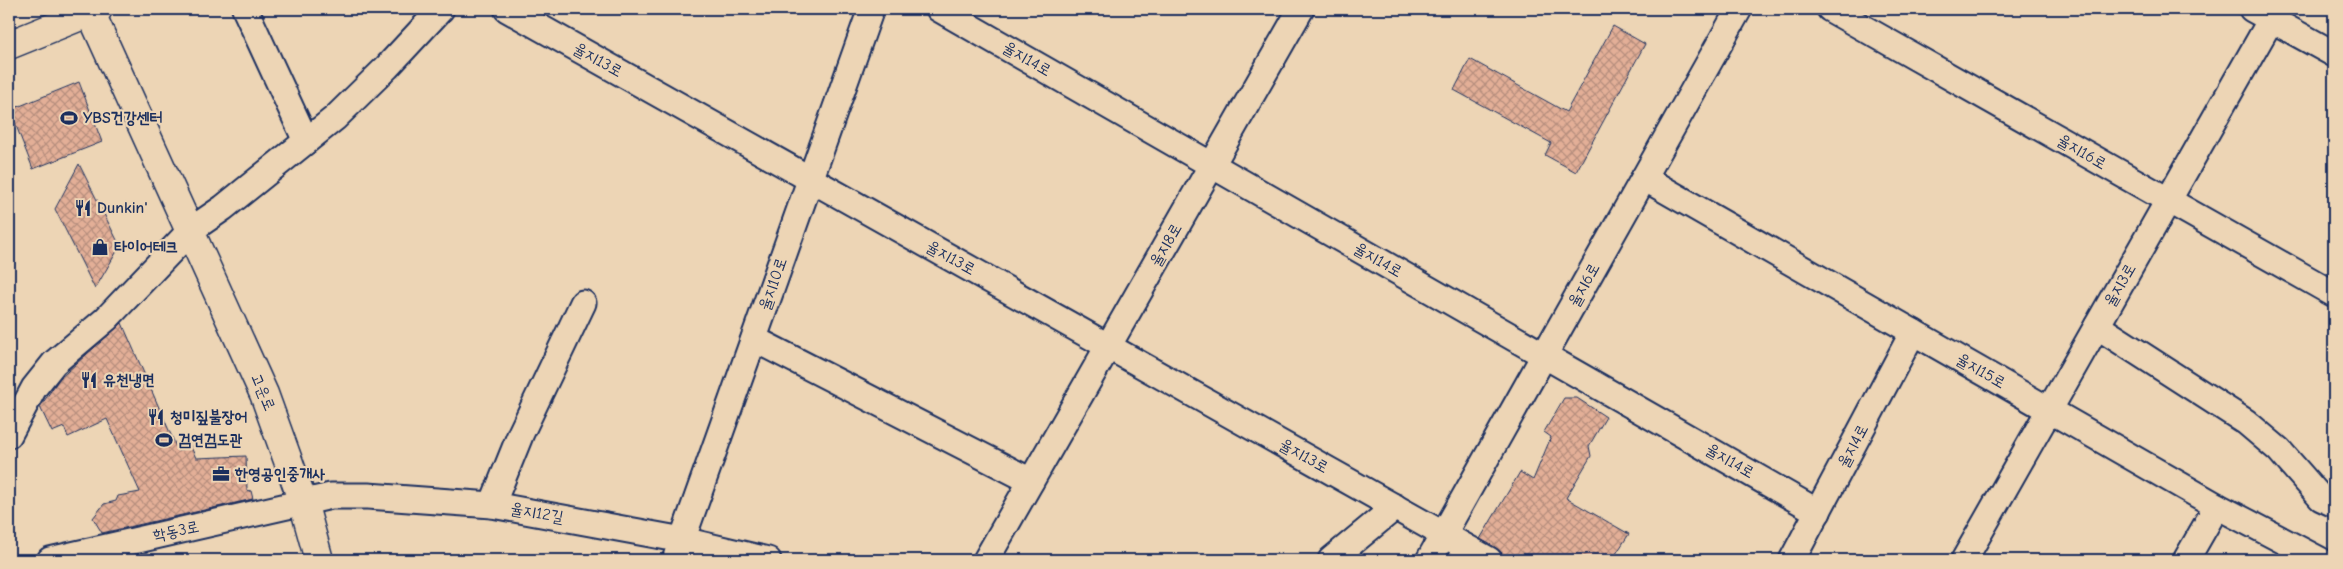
<svg xmlns="http://www.w3.org/2000/svg" width="2343" height="569" font-family="'Comic Neue','Poor Story',sans-serif">
	<style>
		.building { fill: url(#building-cross-hatch); stroke: #1b2f5e }
		.lines { fill: none; stroke-linecap: round; stroke-linejoin: round }
		.minor-casing { stroke: #1b2f5e; stroke-width: 29 }
		.tertiary-casing { stroke: #1b2f5e; stroke-width: 31 }
		.minor { stroke: #edd5b5; stroke-width: 25 }
		.tertiary { stroke: #edd5b5; stroke-width: 28 }
		.labels { text-anchor: middle; dominant-baseline: central; stroke-width: 4.5; stroke-linejoin: round; paint-order: stroke }
		.street-label { font-size: 16px; fill: #1b2f5e; stroke: #edd5b5 }
		.poi-label { font-size: 16px; font-weight: bold; fill: #1b2f5e; stroke: #edd5b5; text-anchor: start }
	</style>
	<defs>
		<pattern id="building-cross-hatch" width="8" height="8" patternUnits="userSpaceOnUse" patternTransform="scale(1.25)"><rect width="8" height="8" fill="#e3af97"/><path d="M0 0l8 8M0 8l8-8" fill="none" stroke="#b78f7e"/></pattern>
	</defs>
	<rect width="100%" height="100%" fill="#edd5b5"/>
	<filter id="ink" filterUnits="userSpaceOnUse"><feTurbulence type="fractalNoise" baseFrequency=".02" numOctaves="2"/><feDisplacementMap in="SourceGraphic" scale="10" xChannelSelector="R" yChannelSelector="G"/><feConvolveMatrix kernelMatrix="1 2 1 2 8 2 1 2 1" color-interpolation-filters="sRGB"/></filter>
	<g filter="url(#ink)">
		<g class="building">
			<path d="M1613 26 1645 44 1576 172 1545 155 1551 143 1454 90 1470 59 1566 112Z"/>
			<path d="M79 82 102 142 33 169 10 110Z"/>
			<path d="M79 164 120 246 95 289 55 209Z"/>
			<path d="M122 323 178 451 190 445 196 458 246 456 247 490 251 491 253 499 102 533 93 518 104 504 116 501 118 496 140 492 107 419 68 437 64 427 52 432 40 407 59 379Z"/>
			<path d="M1564 398H1577L1606 417 1589 446 1591 456 1566 498 1629 534 1612 560H1503L1502 553 1496 548 1480 539 1520 472 1533 480 1551 437 1544 432Z"/>
		</g>
		<g class="lines">
			<g class="minor-casing">
				<g id="minor">
					<path d="M245 9 306 141"/>
					<path d="M507 9 1489 560"/>
					<path d="M939 9 1818 512"/>
					<path d="M1830 9 2334 294"/>
					<path d="M2252 9 2334 54"/>
					<path d="M1644 178 2217 506 2320 560"/>
					<path d="M2097 326 2246 422 2279 450 2321 498 2334 504"/>
					<path d="M754 339 1031 481"/>
					<path d="M9 435 34 388 54 363 106 319 191 230 223 208 335 118 387 67 441 9"/>
					<path d="M492 505 521 433 583 303"/>
					<path d="M50 560 331 496H368L492 505 683 540 768 560"/>
					<path d="M675 560 871 9"/>
					<path d="M986 560 1301 9"/>
					<path d="M1331 560 1395 507"/>
					<path d="M1429 560 1739 9"/>
					<path d="M1792 560 1913 332"/>
					<path d="M1964 560 2277 9"/>
					<path d="M2186 560 2217 506"/>
				</g>
			</g>
			<g class="tertiary-casing">
				<g id="tertiary">
					<path d="M89 9 264 394 303 502 319 560"/>
					<path d="M9 45 98 9"/>
				</g>
			</g>
			<use href="#minor" class="minor"/>
			<use href="#tertiary" class="tertiary"/>
		</g>
	</g>
	<defs>
		<g id="stadium-bare" transform="scale(1.35)"><path d="M0-5a6.5 5 0 1 0 0 10a6.5 5 0 1 0 0-10ZM-3.5-1.8h7v3.6h-7Z" fill="#1b2f5e" stroke="#edd5b5" stroke-width="2.5" paint-order="stroke"/></g>
		<g id="restaurant-bare" transform="scale(1.35)"><path d="M-5-6h1v4h1v-4h1v4h1v-4h1v5L-1.5 .5V6h-2V.5L-5-1ZM5-6V6H3V1.5H1.5Q1.5-4 5-6Z" fill="#1b2f5e" stroke="#edd5b5" stroke-width="2.5" paint-order="stroke"/></g>
		<g id="shop-bare" transform="scale(1.35)"><path d="M-5-2.5h2.3a2.7 3.5 0 0 1 5.4 0H5L5.5 6h-11ZM-1.5-2.5h3a1.5 2.3 0 0 0-3 0Z" fill="#1b2f5e" stroke="#edd5b5" stroke-width="2.5" paint-order="stroke"/></g>
		<g id="office-bare" transform="scale(1.35)"><path d="M-6-3h4V-5.5h4V-3h4V5H-6ZM-1-4.5V-3h2v-1.5ZM-6 0V1H6V0Z" fill="#1b2f5e" stroke="#edd5b5" stroke-width="2.5" paint-order="stroke"/></g>
	</defs>
	<g fill-rule="evenodd">
		<use href="#stadium-bare" x="69" y="118"/>
		<use href="#restaurant-bare" x="83" y="208"/>
		<use href="#shop-bare" x="100" y="247"/>
		<use href="#restaurant-bare" x="89" y="380"/>
		<use href="#restaurant-bare" x="156" y="417"/>
		<use href="#stadium-bare" x="164" y="440"/>
		<use href="#office-bare" x="221" y="474"/>
	</g>
	<g class="labels">
		<g class="street-label">
			<text transform="translate(1027 59) rotate(30)">율지14로</text>
			<text transform="translate(598 60) rotate(29)">율지13로</text>
			<text transform="translate(2082 152) rotate(30)">율지16로</text>
			<text transform="translate(1166 245) rotate(-60)">율지8로</text>
			<text transform="translate(951 258) rotate(29)">율지13로</text>
			<text transform="translate(1378 260) rotate(30)">율지14로</text>
			<text transform="translate(773 284) rotate(-71)">율지10로</text>
			<text transform="translate(1584 285) rotate(-61)">율지6로</text>
			<text transform="translate(2120 285) rotate(-60)">율지3로</text>
			<text transform="translate(1981 371) rotate(30)">율지15로</text>
			<text transform="translate(263 392) rotate(67)">고운로</text>
			<text transform="translate(1853 446) rotate(-62)">율지4로</text>
			<text transform="translate(1304 456) rotate(29)">율지13로</text>
			<text transform="translate(1730 461) rotate(30)">율지14로</text>
			<text transform="translate(537 513) rotate(10)">율지12길</text>
			<text transform="translate(176 531) rotate(-12)">학동3로</text>
		</g>
		<g class="poi-label">
			<text x="83" y="118">YBS건강센터</text>
			<text x="97" y="208">Dunkin'</text>
			<text x="114" y="247">타이어테크</text>
			<text x="103" y="380">유천냉면</text>
			<text x="170" y="417">청미짚불장어</text>
			<text x="178" y="440">검연검도관</text>
			<text x="235" y="474">한영공인중개사</text>
		</g>
	</g>
	<rect width="2343" height="569" fill="none" stroke="#edd5b5" stroke-width="30"/>
	<rect x="15" y="15" width="2313" height="539" fill="none" stroke="#1b2f5e" stroke-width="2" filter="url(#ink)"/>
</svg>
